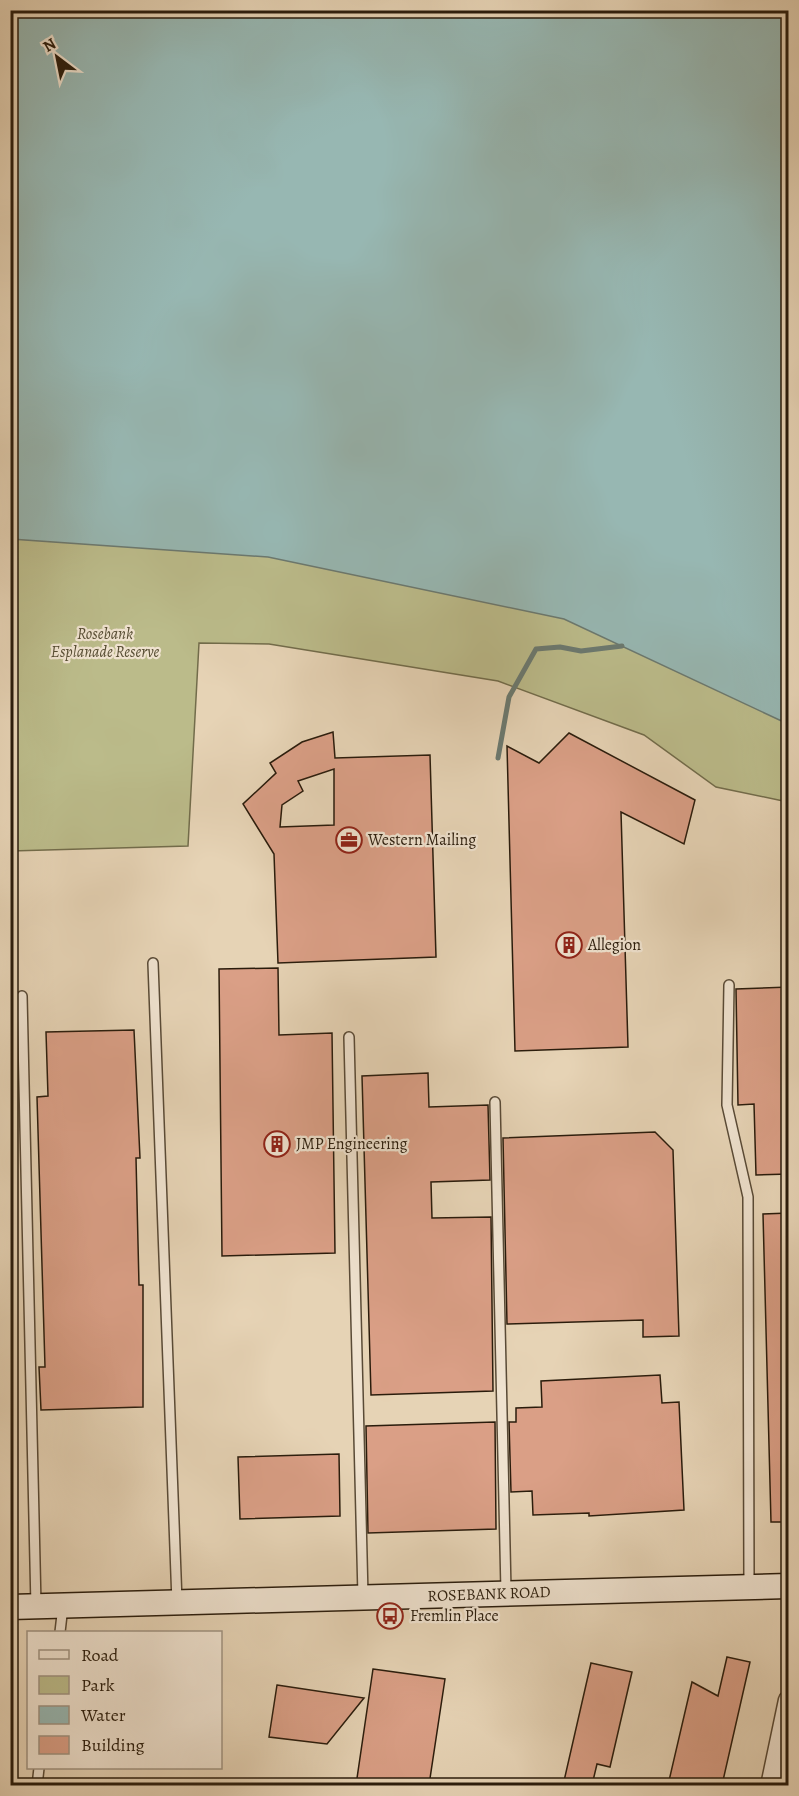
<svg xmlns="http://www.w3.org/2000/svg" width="799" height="1796" font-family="Alegreya,serif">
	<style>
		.green { fill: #bbbb8a; stroke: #726c4b; stroke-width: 1.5 }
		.water { fill: #97b7b2; stroke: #6b7970; stroke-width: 1.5 }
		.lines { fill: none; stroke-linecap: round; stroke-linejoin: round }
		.stream { stroke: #6b7970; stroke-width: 5 }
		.building { fill: #da9f86; stroke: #2a1c0c; stroke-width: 1.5; fill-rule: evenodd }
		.service-casing { stroke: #594a36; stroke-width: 12 }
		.minor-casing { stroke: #594a36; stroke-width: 21 }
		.secondary-casing { stroke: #2a1c0c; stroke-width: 27 }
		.service { stroke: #efe2cf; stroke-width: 9 }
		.minor { stroke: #efe2cf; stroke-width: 18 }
		.secondary { stroke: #efe2cf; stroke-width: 24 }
		.labels { text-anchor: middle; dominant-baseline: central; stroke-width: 4.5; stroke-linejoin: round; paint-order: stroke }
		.park-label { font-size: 16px; font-style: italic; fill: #564c32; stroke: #efe2cf }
		.poi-label { font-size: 16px; fill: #2a1c0c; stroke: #efe2cf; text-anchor: start }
		.street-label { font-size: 16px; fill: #2a1c0c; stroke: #efe2cf }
	</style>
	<rect width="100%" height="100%" fill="#e6d3b5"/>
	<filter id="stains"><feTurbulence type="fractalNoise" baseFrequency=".00333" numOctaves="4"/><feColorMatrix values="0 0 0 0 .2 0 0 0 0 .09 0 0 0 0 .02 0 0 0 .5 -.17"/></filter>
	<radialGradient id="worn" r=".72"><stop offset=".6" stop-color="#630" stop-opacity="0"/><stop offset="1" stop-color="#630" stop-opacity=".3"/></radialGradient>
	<path class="green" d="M10 11H788V802L716 787 644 735 498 681 269 644 199 643 188 846 11 851Z"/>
	<path class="water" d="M10 11H788V724L564 619 268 557 11 539Z"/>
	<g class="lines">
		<path class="stream" d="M498 758 509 697 536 649 560 647 581 651 622 646"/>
	</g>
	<g class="building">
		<path d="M333 732 335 758 430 755 436 957 278 963 274 854 243 804 276 773 270 763 302 742ZM334 769V825L280 827 282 805 303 791 298 781Z"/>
		<path d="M569 733 695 800 684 844 621 812 628 1047 515 1051 507 746 539 763Z"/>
		<path d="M278 968 279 1035 332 1033 335 1253 222 1256 219 969Z"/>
		<path d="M789 987V1174L756 1175 754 1104 738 1105 736 989Z"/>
		<path d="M134 1030 140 1158H136L139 1285H143V1407L41 1410 39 1367H45L37 1097 48 1096 46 1032Z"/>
		<path d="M428 1073 429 1107 488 1105 490 1180 431 1182 432 1218 491 1217 493 1391 371 1395 362 1076Z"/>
		<path d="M655 1132 673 1150 679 1336 643 1337V1320L507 1324 503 1138Z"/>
		<path d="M789 1213V1522H771L763 1214Z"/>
		<path d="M660 1375 662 1403 679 1402 684 1510 589 1516V1513L533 1515 532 1491 511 1492 509 1422H516V1408L542 1407 541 1381Z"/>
		<path d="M495 1422 496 1529 368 1533 366 1426Z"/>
		<path d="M339 1454 340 1516 240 1519 238 1457Z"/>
		<path d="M727 1657 750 1662 722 1785H668L692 1682 718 1696Z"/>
		<path d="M591 1663 632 1672 610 1767 597 1764 592 1785H584L564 1781Z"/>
		<path d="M373 1669 445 1679 429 1785H356Z"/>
		<path d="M277 1685 364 1698 327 1744 269 1737Z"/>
	</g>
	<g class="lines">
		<g class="service-casing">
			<g id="service">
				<path d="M153 963 177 1602"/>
				<path d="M729 985 727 1105 748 1197 749 1586"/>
				<path d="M22 996 36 1606"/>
				<path d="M349 1037 363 1596"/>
				<path d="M495 1102 506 1591"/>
				<path d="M60 1632 63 1606"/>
				<path d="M37 1786 39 1768"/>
			</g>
		</g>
		<g class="minor-casing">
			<path id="minor" d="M770 1786 788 1700"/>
		</g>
		<g class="secondary-casing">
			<path id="secondary" d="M10 1607 788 1586"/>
		</g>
		<use href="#service" class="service"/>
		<use href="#minor" class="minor"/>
		<use href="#secondary" class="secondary"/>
	</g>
	<defs>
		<g id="office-ring" transform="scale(1.35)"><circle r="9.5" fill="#efe2cf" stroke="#8f2418" stroke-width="1.5"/><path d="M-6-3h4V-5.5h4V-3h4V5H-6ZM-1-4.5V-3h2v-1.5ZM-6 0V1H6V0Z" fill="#8f2418"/></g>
		<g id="building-ring" transform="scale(1.35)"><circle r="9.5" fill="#efe2cf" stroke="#8f2418" stroke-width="1.5"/><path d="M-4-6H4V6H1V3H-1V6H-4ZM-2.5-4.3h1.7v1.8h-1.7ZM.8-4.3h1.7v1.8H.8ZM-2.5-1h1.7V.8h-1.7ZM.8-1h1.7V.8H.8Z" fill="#8f2418"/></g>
		<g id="bus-ring" transform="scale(1.35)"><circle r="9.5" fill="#efe2cf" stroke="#8f2418" stroke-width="1.5"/><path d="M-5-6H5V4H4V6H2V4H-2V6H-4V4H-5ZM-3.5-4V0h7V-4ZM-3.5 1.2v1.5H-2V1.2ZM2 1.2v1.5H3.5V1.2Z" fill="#8f2418"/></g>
	</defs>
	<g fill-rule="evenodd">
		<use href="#office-ring" x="349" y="840"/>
		<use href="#building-ring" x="569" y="945"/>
		<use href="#building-ring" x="277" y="1144"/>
		<use href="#bus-ring" x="390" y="1616"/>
	</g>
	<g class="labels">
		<g class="park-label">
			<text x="105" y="634">Rosebank<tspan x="105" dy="18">Esplanade Reserve</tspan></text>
		</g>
		<g class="poi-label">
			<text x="368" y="840">Western Mailing</text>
			<text x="588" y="945">Allegion</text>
			<text x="296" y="1144">JMP Engineering</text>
			<text x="410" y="1616">Fremlin Place</text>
		</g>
		<g class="street-label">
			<text transform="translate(489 1594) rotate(-2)">ROSEBANK ROAD</text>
		</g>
	</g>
	<rect width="799" height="1796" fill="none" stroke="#e6d3b5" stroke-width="36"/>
	<rect x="12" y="12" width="775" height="1772" fill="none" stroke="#2a1c0c" stroke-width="3"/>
	<rect x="18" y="18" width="763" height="1760" fill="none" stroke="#2a1c0c" stroke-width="1.5"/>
	<rect x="27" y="1631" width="195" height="138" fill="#efe2cf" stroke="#a09381" stroke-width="1.5"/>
	<rect x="39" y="1650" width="30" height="9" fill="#efe2cf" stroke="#a09381" stroke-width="1.5"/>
	<text x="81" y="1661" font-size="18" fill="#2a1c0c">Road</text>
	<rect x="39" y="1676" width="30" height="18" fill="#bbbb8a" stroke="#a09381" stroke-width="1.5"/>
	<text x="81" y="1691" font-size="18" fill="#2a1c0c">Park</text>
	<rect x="39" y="1706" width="30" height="18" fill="#97b7b2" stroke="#a09381" stroke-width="1.5"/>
	<text x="81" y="1721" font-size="18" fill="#2a1c0c">Water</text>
	<rect x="39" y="1736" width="30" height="18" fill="#da9f86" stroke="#a09381" stroke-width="1.5"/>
	<text x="81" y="1751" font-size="18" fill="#2a1c0c">Building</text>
	<g transform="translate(57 57) rotate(328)" stroke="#efe2cf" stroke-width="4.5" paint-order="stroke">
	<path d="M0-4.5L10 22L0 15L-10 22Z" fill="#2a1c0c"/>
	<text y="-9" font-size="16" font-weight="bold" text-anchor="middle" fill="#2a1c0c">N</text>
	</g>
	<rect width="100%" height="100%" filter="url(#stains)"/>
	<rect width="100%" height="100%" fill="url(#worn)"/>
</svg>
